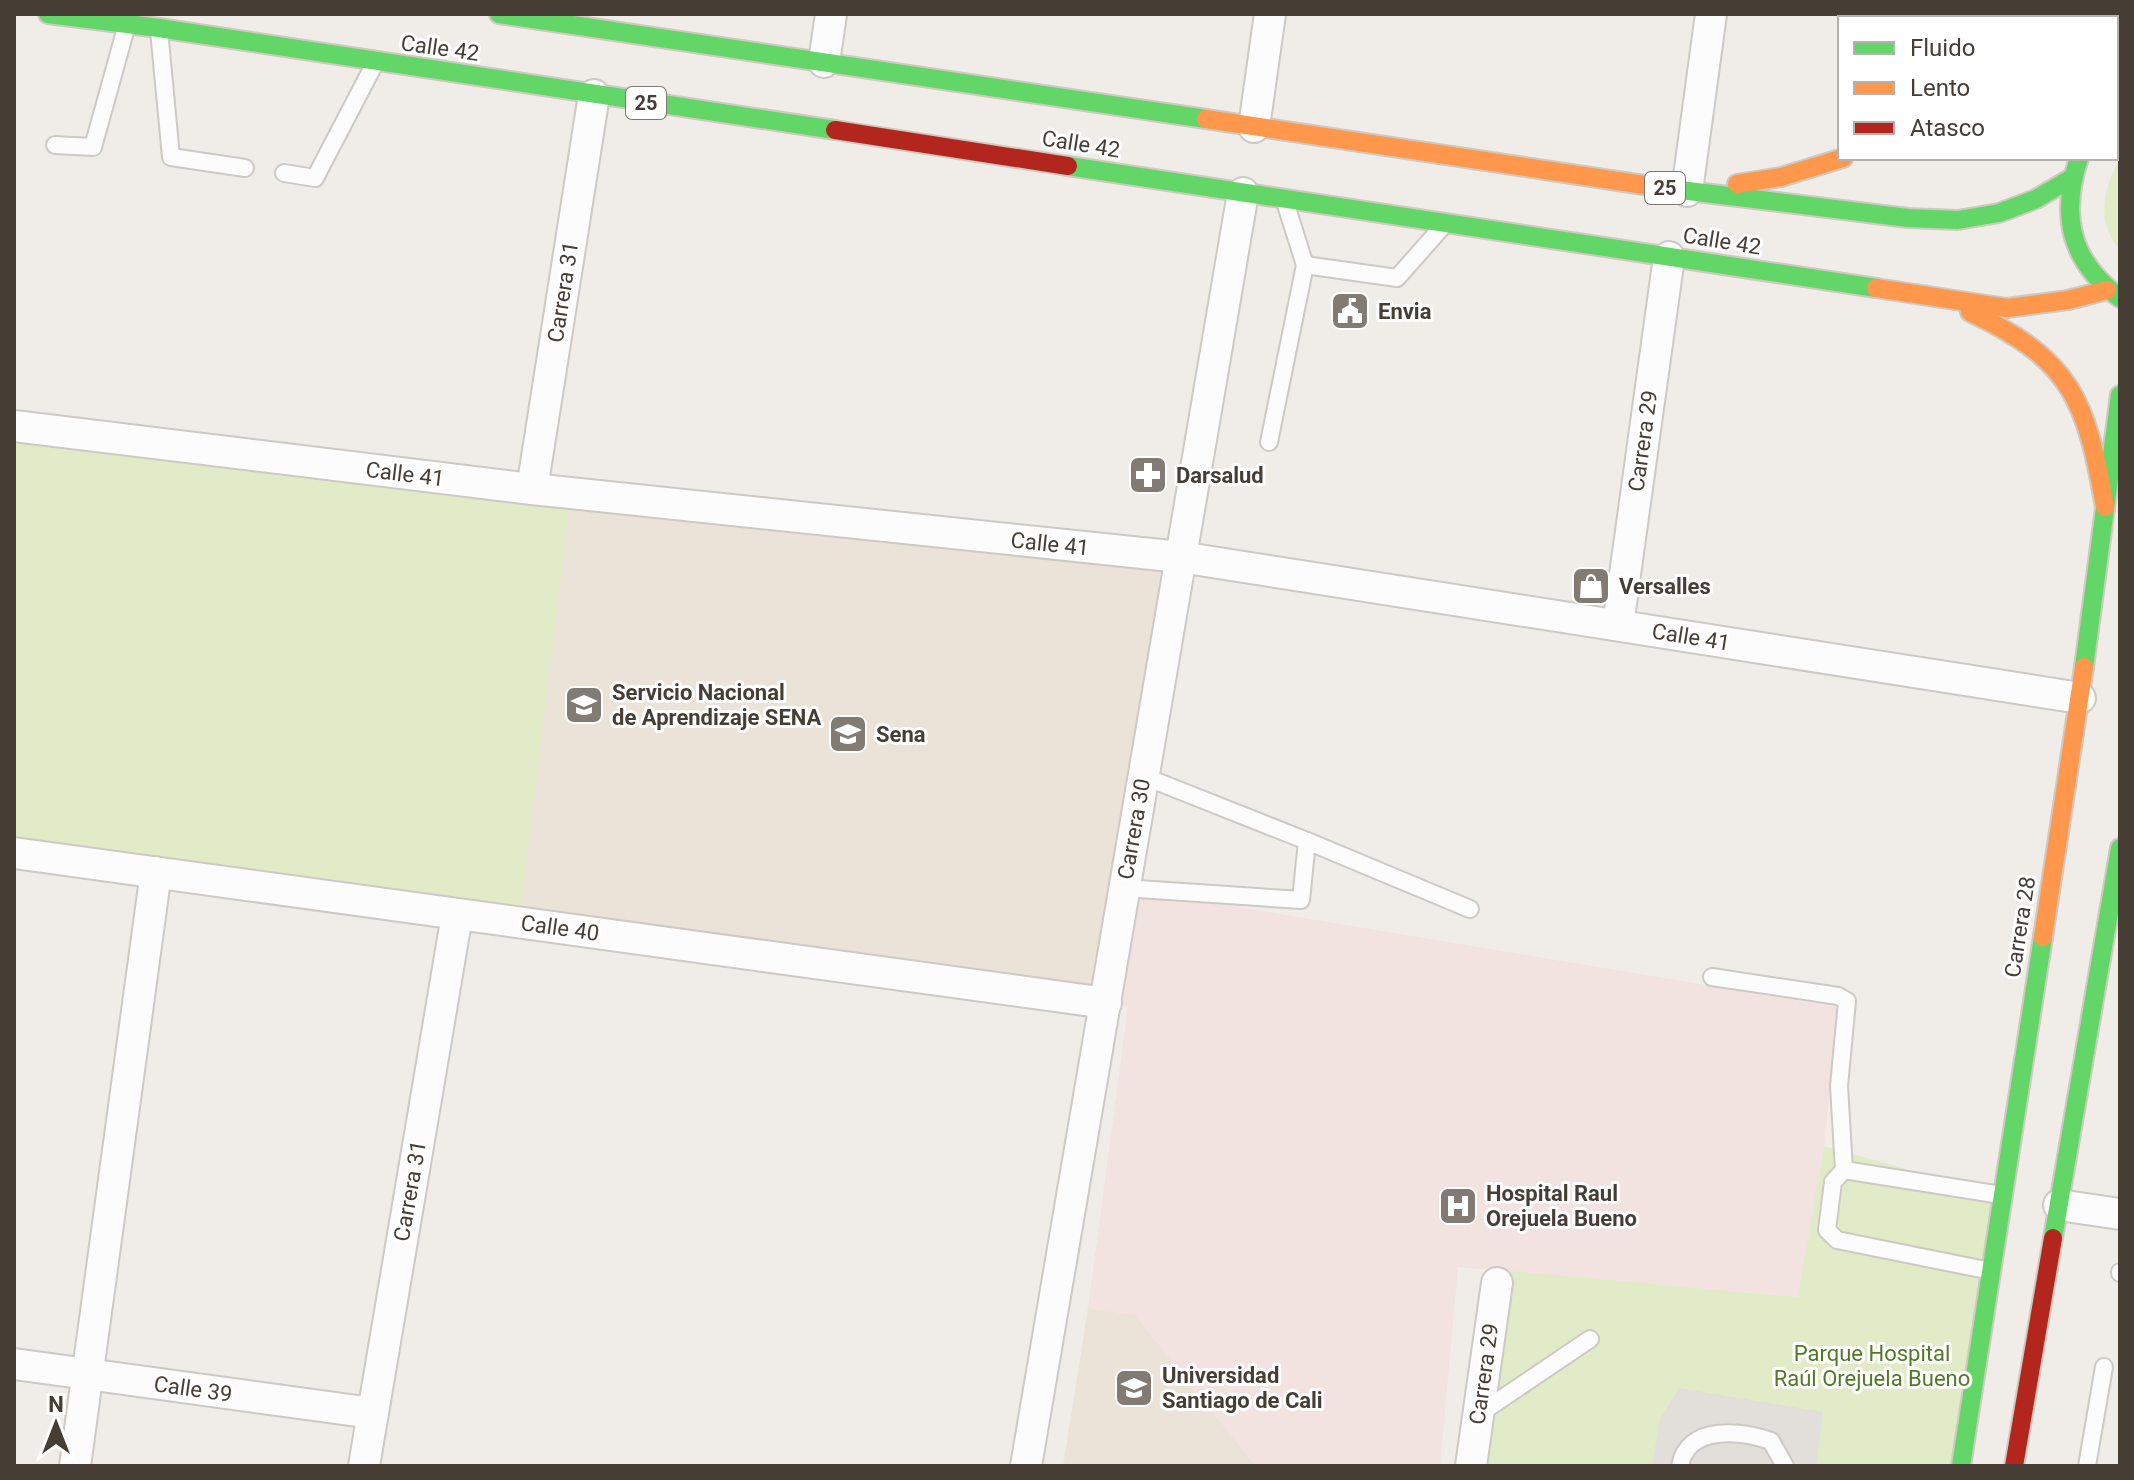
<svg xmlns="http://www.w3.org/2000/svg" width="2134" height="1480" font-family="Roboto,sans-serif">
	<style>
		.education { fill: #ebe3d8 }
		.medical { fill: #f2e2e0 }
		.green { fill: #e2ebc8 }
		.parking { fill: #e2deda }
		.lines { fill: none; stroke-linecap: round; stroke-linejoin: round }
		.lane-casing { stroke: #cdc9c5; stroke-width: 20 }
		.street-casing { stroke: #cdc9c5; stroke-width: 34 }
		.fast-casing { stroke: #d0c9c0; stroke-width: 22 }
		.slow-casing { stroke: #d0c9c0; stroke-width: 22 }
		.jam-casing { stroke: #d0c9c0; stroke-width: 22 }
		.lane { stroke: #fdfcfc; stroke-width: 16 }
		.street { stroke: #fdfcfc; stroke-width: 30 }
		.fast { stroke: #63d668; stroke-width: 18 }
		.slow { stroke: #ff974d; stroke-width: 18 }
		.jam { stroke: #b3261e; stroke-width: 18 }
		.labels { text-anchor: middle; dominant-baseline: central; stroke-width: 6; stroke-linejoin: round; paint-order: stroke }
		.shield { fill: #fff; stroke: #7e7772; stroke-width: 2 }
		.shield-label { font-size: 20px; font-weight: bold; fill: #463d35 }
		.street-label { font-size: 22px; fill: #463d35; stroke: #fff }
		.poi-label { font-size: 22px; font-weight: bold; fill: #463d35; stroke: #fff; text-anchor: start }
		.park-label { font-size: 22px; fill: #517a26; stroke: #fff }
	</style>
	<rect width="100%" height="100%" fill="#f0ede9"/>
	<g class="education">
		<path d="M14 426 1180 557 1106 1003 14 853Z"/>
		<path d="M1088 1308 1135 1315 1256 1466H1063Z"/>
	</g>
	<path class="medical" d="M1124 888 1837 1007 1824 1146 1799 1297 1458 1267 1440 1466H1256L1135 1315 1088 1308 1128 1006 1106 1003Z"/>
	<g class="green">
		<path d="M2120 159V250C2095 223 2103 187 2120 159Z"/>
		<path d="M14 426 571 493 519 922 14 853Z"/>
		<path d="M1824 1146 2003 1196 1956 1466H1483L1510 1271 1798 1297Z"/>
	</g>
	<path class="parking" d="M1679 1388 1823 1412 1816 1466H1652L1660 1419Z"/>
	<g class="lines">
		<g class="lane-casing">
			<g id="lane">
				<path d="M159 30 171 157 245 168"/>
				<path d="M55 145 93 147 126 28"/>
				<path d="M284 173 315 178 375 63"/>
				<path d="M1305 265 1397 278 1443 226"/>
				<path d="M1269 442 1305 265 1286 205"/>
				<path d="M1307 841 1470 909"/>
				<path d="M1124 888 1301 900 1307 841 1143 776"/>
				<path d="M1712 977 1838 996 1847 1001 1839 1086 1844 1170"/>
				<path d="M1991 1271 1837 1240 1827 1230 1833 1182 1844 1170 2001 1195"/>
				<path d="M2120 1273V1272"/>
				<path d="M1479 1414 1590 1339"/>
				<path d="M1680 1466C1687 1424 1742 1431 1771 1441L1785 1466"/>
				<path d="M2087 1466 2104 1367"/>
			</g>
		</g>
		<g class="street-casing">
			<g id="street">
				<path d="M824 62 831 14"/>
				<path d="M1254 127 1270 14"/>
				<path d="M1687 191 1711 14"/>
				<path d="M14 426 532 489 1180 557 2080 698"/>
				<path d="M532 489 594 95"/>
				<path d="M1618 625 1669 257"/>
				<path d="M14 853 1106 1003"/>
				<path d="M2059 1205 2120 1214"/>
				<path d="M14 1364 372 1413"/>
				<path d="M75 1466 156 872"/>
				<path d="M364 1466 457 915"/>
				<path d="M1026 1466 1243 193"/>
				<path d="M1471 1466 1497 1283"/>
			</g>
		</g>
		<g class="fast-casing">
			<g id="fast">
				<path d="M48 14 159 28 835 130"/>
				<path d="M499 14 1206 119"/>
				<path d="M2049 18 2053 14"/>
				<path d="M2116 116 2120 113"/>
				<path d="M2079 158C2060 216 2070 261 2120 298"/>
				<path d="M1068 166 1876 288"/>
				<path d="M1664 188 1908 218 1958 220 1999 213 2036 199 2070 179"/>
				<path d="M2084 667 2120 395"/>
				<path d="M2053 1238 2120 848"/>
				<path d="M1961 1466 2043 937"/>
			</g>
		</g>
		<g class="slow-casing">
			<g id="slow">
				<path d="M2116 56 2120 40"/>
				<path d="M1206 119 1664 188"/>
				<path d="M1737 184 1781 177 1843 158"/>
				<path d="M1876 288 2007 308 2068 300 2107 290"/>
				<path d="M1970 312C2072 360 2086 400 2105 507"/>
				<path d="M2043 937 2084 667"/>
			</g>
		</g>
		<g class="jam-casing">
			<g id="jam">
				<path d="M835 130 1068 166"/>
				<path d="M2014 1466 2053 1238"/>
			</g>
		</g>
		<use href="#lane" class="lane"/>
		<use href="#street" class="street"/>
		<use href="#fast" class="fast"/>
		<use href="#slow" class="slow"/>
		<use href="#jam" class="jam"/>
	</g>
	<defs>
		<g id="civic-square" transform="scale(2)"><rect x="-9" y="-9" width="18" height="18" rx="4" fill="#827b74" stroke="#fff"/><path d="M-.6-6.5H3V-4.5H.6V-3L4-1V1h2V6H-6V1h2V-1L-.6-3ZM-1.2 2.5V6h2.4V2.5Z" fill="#fff"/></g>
		<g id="pharmacy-square" transform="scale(2)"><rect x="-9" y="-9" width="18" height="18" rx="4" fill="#827b74" stroke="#fff"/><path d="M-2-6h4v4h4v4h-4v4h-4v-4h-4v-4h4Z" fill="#fff"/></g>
		<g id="shop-square" transform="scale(2)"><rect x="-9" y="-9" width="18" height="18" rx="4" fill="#827b74" stroke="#fff"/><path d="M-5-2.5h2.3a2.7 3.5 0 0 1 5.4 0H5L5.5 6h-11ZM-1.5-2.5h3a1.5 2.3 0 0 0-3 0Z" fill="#fff"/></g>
		<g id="university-square" transform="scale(2)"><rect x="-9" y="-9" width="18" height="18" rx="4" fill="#827b74" stroke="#fff"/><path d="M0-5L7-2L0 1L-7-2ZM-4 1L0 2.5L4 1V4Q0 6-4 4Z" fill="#fff"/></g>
		<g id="hospital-square" transform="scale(2)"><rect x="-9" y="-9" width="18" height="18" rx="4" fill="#827b74" stroke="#fff"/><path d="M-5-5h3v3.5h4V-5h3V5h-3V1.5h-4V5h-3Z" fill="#fff"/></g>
	</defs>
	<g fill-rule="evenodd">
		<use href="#civic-square" x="1350" y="311"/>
		<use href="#pharmacy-square" x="1148" y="475"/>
		<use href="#shop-square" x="1591" y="586"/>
		<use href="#university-square" x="584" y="705"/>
		<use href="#university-square" x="848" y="734"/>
		<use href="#hospital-square" x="1458" y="1206"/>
		<use href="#university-square" x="1134" y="1388"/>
	</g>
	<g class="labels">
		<g class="shield">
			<rect x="626" y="87" width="40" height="32" rx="6"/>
			<rect x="1645" y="172" width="40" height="32" rx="6"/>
		</g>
		<g class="shield-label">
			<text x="646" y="103">25</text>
			<text x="1665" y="188">25</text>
		</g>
		<g class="street-label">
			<text transform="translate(440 48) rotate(8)">Calle 42</text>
			<text transform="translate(1081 144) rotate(9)">Calle 42</text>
			<text transform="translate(1722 241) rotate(9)">Calle 42</text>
			<text transform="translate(563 292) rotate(-81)">Carrera 31</text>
			<text transform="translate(1643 441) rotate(-82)">Carrera 29</text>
			<text transform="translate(405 474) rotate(7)">Calle 41</text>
			<text transform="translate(1050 544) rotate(6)">Calle 41</text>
			<text transform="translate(1691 637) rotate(9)">Calle 41</text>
			<text transform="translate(1134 829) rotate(-80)">Carrera 30</text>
			<text transform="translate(2020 927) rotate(-81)">Carrera 28</text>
			<text transform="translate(560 928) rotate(8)">Calle 40</text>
			<text transform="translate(410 1191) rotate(-80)">Carrera 31</text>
			<text transform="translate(1484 1374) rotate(-82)">Carrera 29</text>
			<text transform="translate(193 1389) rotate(8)">Calle 39</text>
		</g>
		<g class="poi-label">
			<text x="1378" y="311">Envia</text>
			<text x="1176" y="475">Darsalud</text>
			<text x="1619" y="586">Versalles</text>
			<text x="612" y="692">Servicio Nacional<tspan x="612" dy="25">de Aprendizaje SENA</tspan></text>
			<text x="876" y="734">Sena</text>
			<text x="1486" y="1193">Hospital Raul<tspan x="1486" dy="25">Orejuela Bueno</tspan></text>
			<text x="1162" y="1375">Universidad<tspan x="1162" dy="25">Santiago de Cali</tspan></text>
		</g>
		<g class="park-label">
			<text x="1872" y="1353">Parque Hospital<tspan x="1872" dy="25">Raúl Orejuela Bueno</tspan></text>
		</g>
	</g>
	<rect width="2134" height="1480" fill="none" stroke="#463d35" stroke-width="32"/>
	<rect x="1838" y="16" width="280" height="144" fill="#ffffff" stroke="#b5b1ae" stroke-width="2"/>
	<rect x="1854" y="42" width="40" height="12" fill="#63d668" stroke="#b5b1ae" stroke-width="2"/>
	<text x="1910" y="56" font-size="24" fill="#463d35">Fluido</text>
	<rect x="1854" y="82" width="40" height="12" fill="#ff974d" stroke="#b5b1ae" stroke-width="2"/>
	<text x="1910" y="96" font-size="24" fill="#463d35">Lento</text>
	<rect x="1854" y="122" width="40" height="12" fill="#b3261e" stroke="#b5b1ae" stroke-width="2"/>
	<text x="1910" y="136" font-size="24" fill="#463d35">Atasco</text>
	<g transform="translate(56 1424)" stroke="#ffffff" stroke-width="6" paint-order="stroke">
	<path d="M0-6L14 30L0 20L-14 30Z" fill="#463d35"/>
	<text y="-12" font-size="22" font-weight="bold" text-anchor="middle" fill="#463d35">N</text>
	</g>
</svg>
